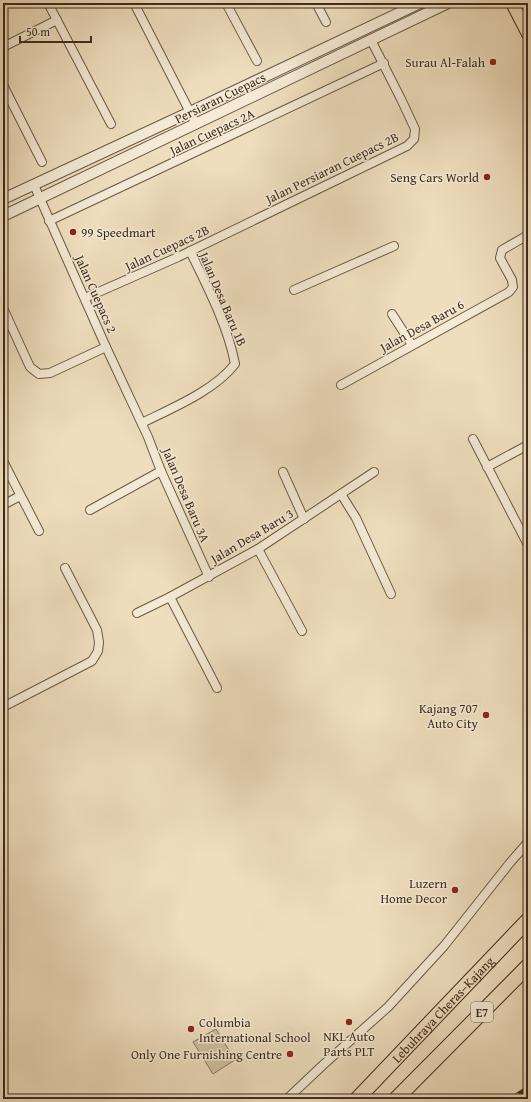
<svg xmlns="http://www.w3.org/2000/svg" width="531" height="1102" font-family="'Gentium Book Plus',serif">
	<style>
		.green { fill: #d0c0a3; stroke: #877660 }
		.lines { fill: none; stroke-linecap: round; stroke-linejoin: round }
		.minor-casing { stroke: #6a5845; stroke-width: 10 }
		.tertiary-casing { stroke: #6a5845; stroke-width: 12 }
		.primary-casing { stroke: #3e2b1d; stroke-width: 14 }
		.motorway-casing { stroke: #3e2b1d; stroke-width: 16 }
		.minor { stroke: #f4ead5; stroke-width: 8 }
		.tertiary { stroke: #f4ead5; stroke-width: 10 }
		.primary { stroke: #eedebe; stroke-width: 12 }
		.motorway { stroke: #eedebe; stroke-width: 14 }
		.rail-casing { stroke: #3e2b1d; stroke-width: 4.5 }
		.rail { stroke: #f4ead5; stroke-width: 3; stroke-dasharray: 9; stroke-linecap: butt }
		.poi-dot { fill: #8f2418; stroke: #f4ead5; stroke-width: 1.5 }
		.labels { text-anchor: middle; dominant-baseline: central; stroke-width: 3; stroke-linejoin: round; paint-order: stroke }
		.shield { fill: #f4ead5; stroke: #756454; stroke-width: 1 }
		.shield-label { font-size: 12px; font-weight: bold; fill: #3e2b1d }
		.poi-label { font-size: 13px; fill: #3e2b1d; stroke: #f4ead5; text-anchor: end }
		.street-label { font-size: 13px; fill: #3e2b1d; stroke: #f4ead5 }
	</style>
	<rect width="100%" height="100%" fill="#eedebe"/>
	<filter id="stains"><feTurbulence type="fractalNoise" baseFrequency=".005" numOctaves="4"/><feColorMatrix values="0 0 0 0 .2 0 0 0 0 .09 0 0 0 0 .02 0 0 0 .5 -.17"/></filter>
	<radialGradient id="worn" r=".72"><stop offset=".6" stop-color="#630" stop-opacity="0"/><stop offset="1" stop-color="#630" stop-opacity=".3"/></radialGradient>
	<path class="green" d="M216 1029 235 1060 213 1074 193 1042Z"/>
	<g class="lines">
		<g class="minor-casing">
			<g id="minor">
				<path d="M48 3 111 124"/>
				<path d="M134 3 196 124"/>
				<path d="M226 3 257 61"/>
				<path d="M316 3 326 22"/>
				<path d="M3 47 57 20"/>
				<path d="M3 85 42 162"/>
				<path d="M34 185 106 347 148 437 161 471 209 577"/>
				<path d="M49 221 384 63"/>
				<path d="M294 290 394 246"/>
				<path d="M85 298 178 257 407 146 414 139 415 129 401 99 371 40"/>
				<path d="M3 308 30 367 39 374 50 373 106 347"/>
				<path d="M392 314 412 345"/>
				<path d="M341 385 509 292 513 287 512 280 500 258 502 250 528 235"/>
				<path d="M142 423C172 408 214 391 235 364 228 326 207 286 190 251"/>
				<path d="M473 439 528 545"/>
				<path d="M3 461 39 531"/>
				<path d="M487 467 528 445"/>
				<path d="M283 472 304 519"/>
				<path d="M341 494 356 518 391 594"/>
				<path d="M3 505 20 496"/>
				<path d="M90 510 161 471"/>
				<path d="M258 549 302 631"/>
				<path d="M170 597 217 688"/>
				<path d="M137 613 170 597 258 549 374 472"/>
				<path d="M3 707 92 661 98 651 99 642 97 630 65 568"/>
				<path d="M287 1099 323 1065 388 1007 444 946 509 864 528 842"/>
			</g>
		</g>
		<g class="tertiary-casing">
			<g id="tertiary">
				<path d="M3 199 190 112 420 3"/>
				<path d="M3 216 448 3"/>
			</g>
		</g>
		<g class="primary-casing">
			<g id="primary">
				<path d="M512 3 528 34"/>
				<path d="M527 3 528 4"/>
			</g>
		</g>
		<g class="motorway-casing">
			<g id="motorway">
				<path id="s1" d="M357 1099 528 920"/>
				<path d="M396 1099 528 966"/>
			</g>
		</g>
		<use href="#minor" class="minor"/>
		<use href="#tertiary" class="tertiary"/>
		<use href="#primary" class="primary"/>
		<use href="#motorway" class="motorway"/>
		<g class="rail-casing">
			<g id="rail">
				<path d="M511 1099 528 1088"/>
				<path d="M523 1099 528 1096"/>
			</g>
		</g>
		<use href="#rail" class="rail"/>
	</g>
	<g class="poi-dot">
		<circle cx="493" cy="62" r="4"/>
		<circle cx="487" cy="177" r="4"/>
		<circle cx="73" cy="232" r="4"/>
		<circle cx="486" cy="715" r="4"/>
		<circle cx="455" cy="890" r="4"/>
		<circle cx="349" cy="1022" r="4"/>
		<circle cx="191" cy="1029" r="4"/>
		<circle cx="290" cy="1054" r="4"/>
	</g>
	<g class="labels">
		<rect class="shield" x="471" y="1002" width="22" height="20" rx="3"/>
		<g class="shield-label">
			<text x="482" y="1012">E7</text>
		</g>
		<g class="poi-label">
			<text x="485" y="62">Surau Al-Falah</text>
			<text x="479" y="177">Seng Cars World</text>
			<text x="81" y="232" text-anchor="start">99 Speedmart</text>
			<text x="478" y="708">Kajang 707<tspan x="478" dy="15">Auto City</tspan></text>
			<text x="447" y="883">Luzern<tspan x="447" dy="15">Home Decor</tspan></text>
			<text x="199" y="1022" text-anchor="start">Columbia<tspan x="199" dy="15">International School</tspan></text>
			<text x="349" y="1036" text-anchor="middle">NKL Auto<tspan x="349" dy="15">Parts PLT</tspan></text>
			<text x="282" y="1054">Only One Furnishing Centre</text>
		</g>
		<g class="street-label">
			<text transform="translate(220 98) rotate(-26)">Persiaran Cuepacs</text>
			<text transform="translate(212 132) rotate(-25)">Jalan Cuepacs 2A</text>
			<text transform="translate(332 168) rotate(-26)">Jalan Persiaran Cuepacs 2B</text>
			<text transform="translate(167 248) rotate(-25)">Jalan Cuepacs 2B</text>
			<text transform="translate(96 294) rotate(66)">Jalan Cuepacs 2</text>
			<text transform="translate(223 299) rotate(67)">Jalan Desa Baru 1B</text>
			<text transform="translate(422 326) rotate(-29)">Jalan Desa Baru 6</text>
			<text transform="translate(186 495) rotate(67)">Jalan Desa Baru 3A</text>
			<text transform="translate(252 536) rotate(-31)">Jalan Desa Baru 3</text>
			<text stroke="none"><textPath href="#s1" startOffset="124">Lebuhraya Cheras–Kajang</textPath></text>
		</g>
	</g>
	<rect width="531" height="1102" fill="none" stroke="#eedebe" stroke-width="16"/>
	<rect x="4" y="4" width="523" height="1094" fill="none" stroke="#3e2b1d" stroke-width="2"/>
	<rect x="8" y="8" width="515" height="1086" fill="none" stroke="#3e2b1d"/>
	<path d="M20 36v6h71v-6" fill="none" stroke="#3e2b1d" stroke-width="2"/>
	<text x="26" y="36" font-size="12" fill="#3e2b1d" stroke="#f4ead5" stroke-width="3" paint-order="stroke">50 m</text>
	<rect width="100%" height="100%" filter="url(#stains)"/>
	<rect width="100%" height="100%" fill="url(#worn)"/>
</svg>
